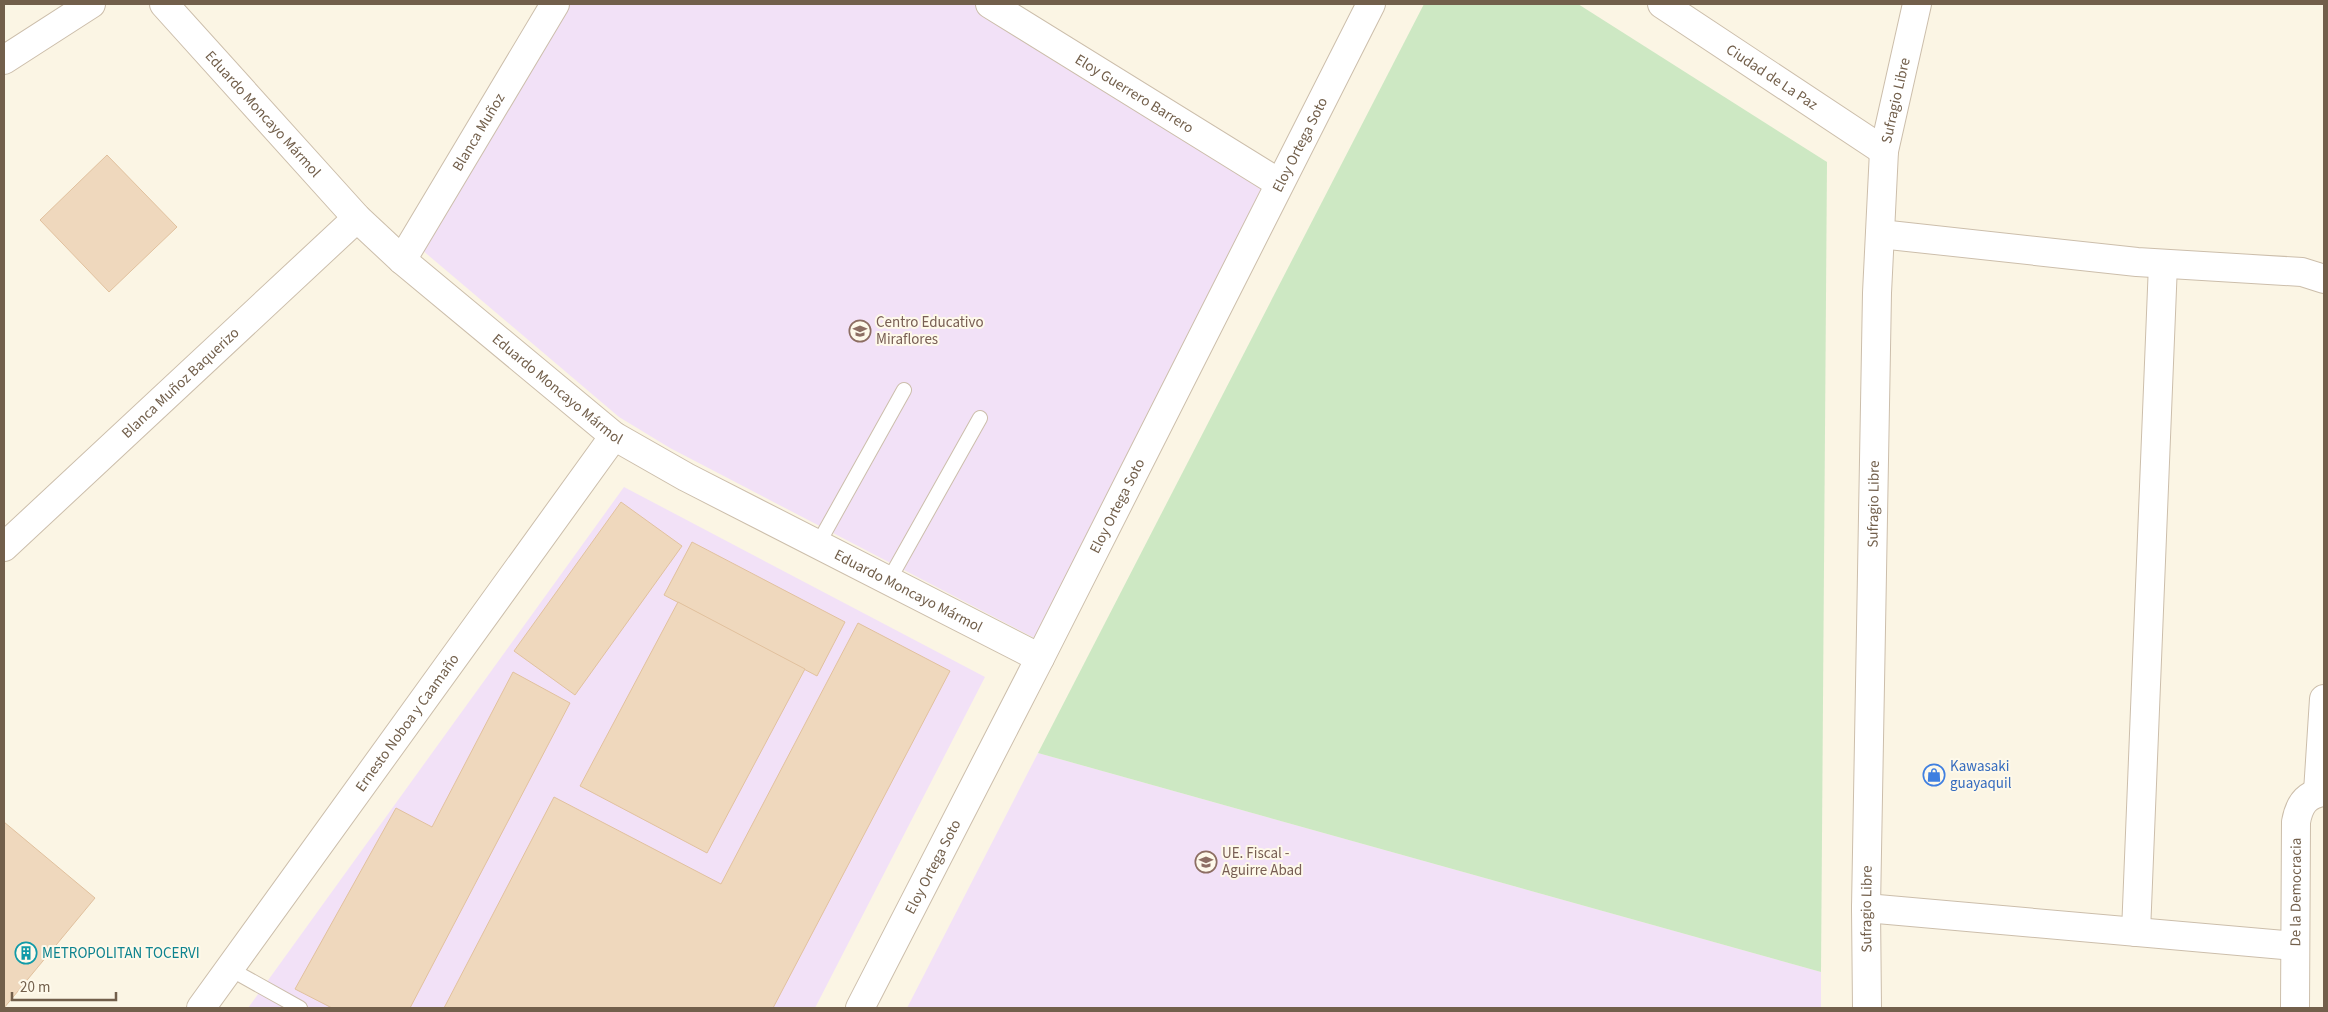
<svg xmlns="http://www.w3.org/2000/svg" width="2328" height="1012" font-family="'Source Sans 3',sans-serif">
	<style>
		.education { fill: #f2e1f7 }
		.green { fill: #cde8c3 }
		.building { fill: #efd8bd; stroke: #e1c19e }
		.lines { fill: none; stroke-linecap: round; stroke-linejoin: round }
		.service-casing { stroke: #ccbeab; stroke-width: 16 }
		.minor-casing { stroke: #ccbeab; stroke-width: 30 }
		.tertiary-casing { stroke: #ccbeab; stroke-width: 30 }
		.service { stroke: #fff; stroke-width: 14 }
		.minor { stroke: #fff; stroke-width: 28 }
		.tertiary { stroke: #fff; stroke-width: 28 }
		.labels { text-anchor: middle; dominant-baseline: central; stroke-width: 4; stroke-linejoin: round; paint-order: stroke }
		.street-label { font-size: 15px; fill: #725f4b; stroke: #fef9ea }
		.education-label { font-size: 15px; fill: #785e54; stroke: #fef9ea; text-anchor: start }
		.shop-label { font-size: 15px; fill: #366cbe; stroke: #fef9ea; text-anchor: start }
		.culture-label { font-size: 15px; fill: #0d838f; stroke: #fef9ea; text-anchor: start }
	</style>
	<rect width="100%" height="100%" fill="#fbf5e4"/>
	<g class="education">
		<path d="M557 4H987L1276 184 1044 643 670 448 619 417 415 244Z"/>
		<path d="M624 487 985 677 815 1008H248Z"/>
		<path d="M1038 753 1821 972V1008H907Z"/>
	</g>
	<path class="green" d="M1424 4H1578L1827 162 1821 972 1038 753Z"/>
	<g class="building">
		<path d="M107 155 177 227 109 292 40 220Z"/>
		<path d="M621 502 682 546 575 695 514 651Z"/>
		<path d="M692 542 845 622 817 676 664 595Z"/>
		<path d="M678 602 805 669 707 853 580 786Z"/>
		<path d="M858 623 950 671 773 1008H444L554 797 721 884Z"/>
		<path d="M513 672 570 703 410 1008H332L295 989 396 808 432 827Z"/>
		<path d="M4 822 95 898 4 1008Z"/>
	</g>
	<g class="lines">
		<g class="service-casing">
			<g id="service">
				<path d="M818 544 904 390"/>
				<path d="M889 580 980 418"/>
				<path d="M230 969 300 1008"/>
			</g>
		</g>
		<g class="minor-casing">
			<g id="minor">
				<path id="s1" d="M164 4 357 218 402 260 614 436 686 477 1040 658"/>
				<path id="s2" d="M990 4 1279 183"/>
				<path id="s3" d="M1662 4 1884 151"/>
				<path d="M4 60 91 4"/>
				<path d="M1880 234 2137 262 2302 272 2324 279"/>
				<path id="s4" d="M402 260 555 4"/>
				<path id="s5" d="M4 547 357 218"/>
				<path d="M2318 792 2324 699"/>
				<path d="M1866 908 2295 946"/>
				<path d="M2136 932 2163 264"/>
				<path id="s6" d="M201 1008 614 436"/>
				<path id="s7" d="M860 1008 1040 658 1371 4"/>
				<path id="s8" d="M2295 1008 2296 822C2299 805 2306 794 2324 792"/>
			</g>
		</g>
		<g class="tertiary-casing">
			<g id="tertiary">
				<path id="s9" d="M1867 1008 1866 908 1877 293 1884 151 1917 4"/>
			</g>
		</g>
		<use href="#service" class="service"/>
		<use href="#minor" class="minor"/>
		<use href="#tertiary" class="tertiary"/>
	</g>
	<defs>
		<g id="school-ring" transform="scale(1.125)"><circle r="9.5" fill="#fef9ea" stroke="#8d6e63" stroke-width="1.5"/><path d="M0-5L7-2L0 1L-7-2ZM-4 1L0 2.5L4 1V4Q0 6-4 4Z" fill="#8d6e63"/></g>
		<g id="shop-ring" transform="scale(1.125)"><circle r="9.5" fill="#fef9ea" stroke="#3f7fe0" stroke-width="1.5"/><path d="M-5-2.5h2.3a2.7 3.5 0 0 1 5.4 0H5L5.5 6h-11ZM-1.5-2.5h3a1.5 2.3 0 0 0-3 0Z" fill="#3f7fe0"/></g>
		<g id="building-ring" transform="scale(1.125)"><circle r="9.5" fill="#fef9ea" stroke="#0f9aa8" stroke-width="1.5"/><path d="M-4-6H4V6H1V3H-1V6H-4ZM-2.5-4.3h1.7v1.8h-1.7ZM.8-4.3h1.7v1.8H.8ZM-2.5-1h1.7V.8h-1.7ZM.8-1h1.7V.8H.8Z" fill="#0f9aa8"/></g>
	</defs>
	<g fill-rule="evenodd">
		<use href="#school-ring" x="860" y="331"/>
		<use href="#shop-ring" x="1934" y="775"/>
		<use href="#school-ring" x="1206" y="862"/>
		<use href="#building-ring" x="26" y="953"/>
	</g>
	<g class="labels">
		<g class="street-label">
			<text stroke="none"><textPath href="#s3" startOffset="132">Ciudad de La Paz</textPath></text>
			<text stroke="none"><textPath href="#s2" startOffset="170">Eloy Guerrero Barrero</textPath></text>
			<text stroke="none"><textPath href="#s9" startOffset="909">Sufragio Libre</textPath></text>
			<text stroke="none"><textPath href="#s1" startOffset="148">Eduardo Moncayo Mármol</textPath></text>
			<text stroke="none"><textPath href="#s4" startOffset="149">Blanca Muñoz</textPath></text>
			<text stroke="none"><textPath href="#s7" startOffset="969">Eloy Ortega Soto</textPath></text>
			<text stroke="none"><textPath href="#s5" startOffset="241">Blanca Muñoz Baquerizo</textPath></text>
			<text stroke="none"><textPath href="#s1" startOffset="552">Eduardo Moncayo Mármol</textPath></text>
			<text stroke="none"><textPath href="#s9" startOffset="504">Sufragio Libre</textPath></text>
			<text stroke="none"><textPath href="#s7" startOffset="564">Eloy Ortega Soto</textPath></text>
			<text stroke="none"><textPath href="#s1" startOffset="958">Eduardo Moncayo Mármol</textPath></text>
			<text stroke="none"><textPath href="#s6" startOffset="352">Ernesto Noboa y Caamaño</textPath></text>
			<text stroke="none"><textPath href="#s7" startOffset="159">Eloy Ortega Soto</textPath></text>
			<text stroke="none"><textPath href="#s8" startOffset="116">De la Democracia</textPath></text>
			<text stroke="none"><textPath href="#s9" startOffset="99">Sufragio Libre</textPath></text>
		</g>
		<g class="education-label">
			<text x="876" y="322">Centro Educativo<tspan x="876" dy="17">Miraflores</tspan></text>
			<text x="1222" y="853">UE. Fiscal -<tspan x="1222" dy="17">Aguirre Abad</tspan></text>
		</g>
		<g class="shop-label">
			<text x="1950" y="766">Kawasaki<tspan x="1950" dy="17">guayaquil</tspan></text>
		</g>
		<g class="culture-label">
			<text x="42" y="953">METROPOLITAN TOCERVI</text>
		</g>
	</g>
	<rect width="2328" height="1012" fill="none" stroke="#725f4b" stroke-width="10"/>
	<path d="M12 992v8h104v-8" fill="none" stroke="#725f4b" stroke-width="2.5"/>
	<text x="20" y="992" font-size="15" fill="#725f4b" stroke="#fef9ea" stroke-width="4" paint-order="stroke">20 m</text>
</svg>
